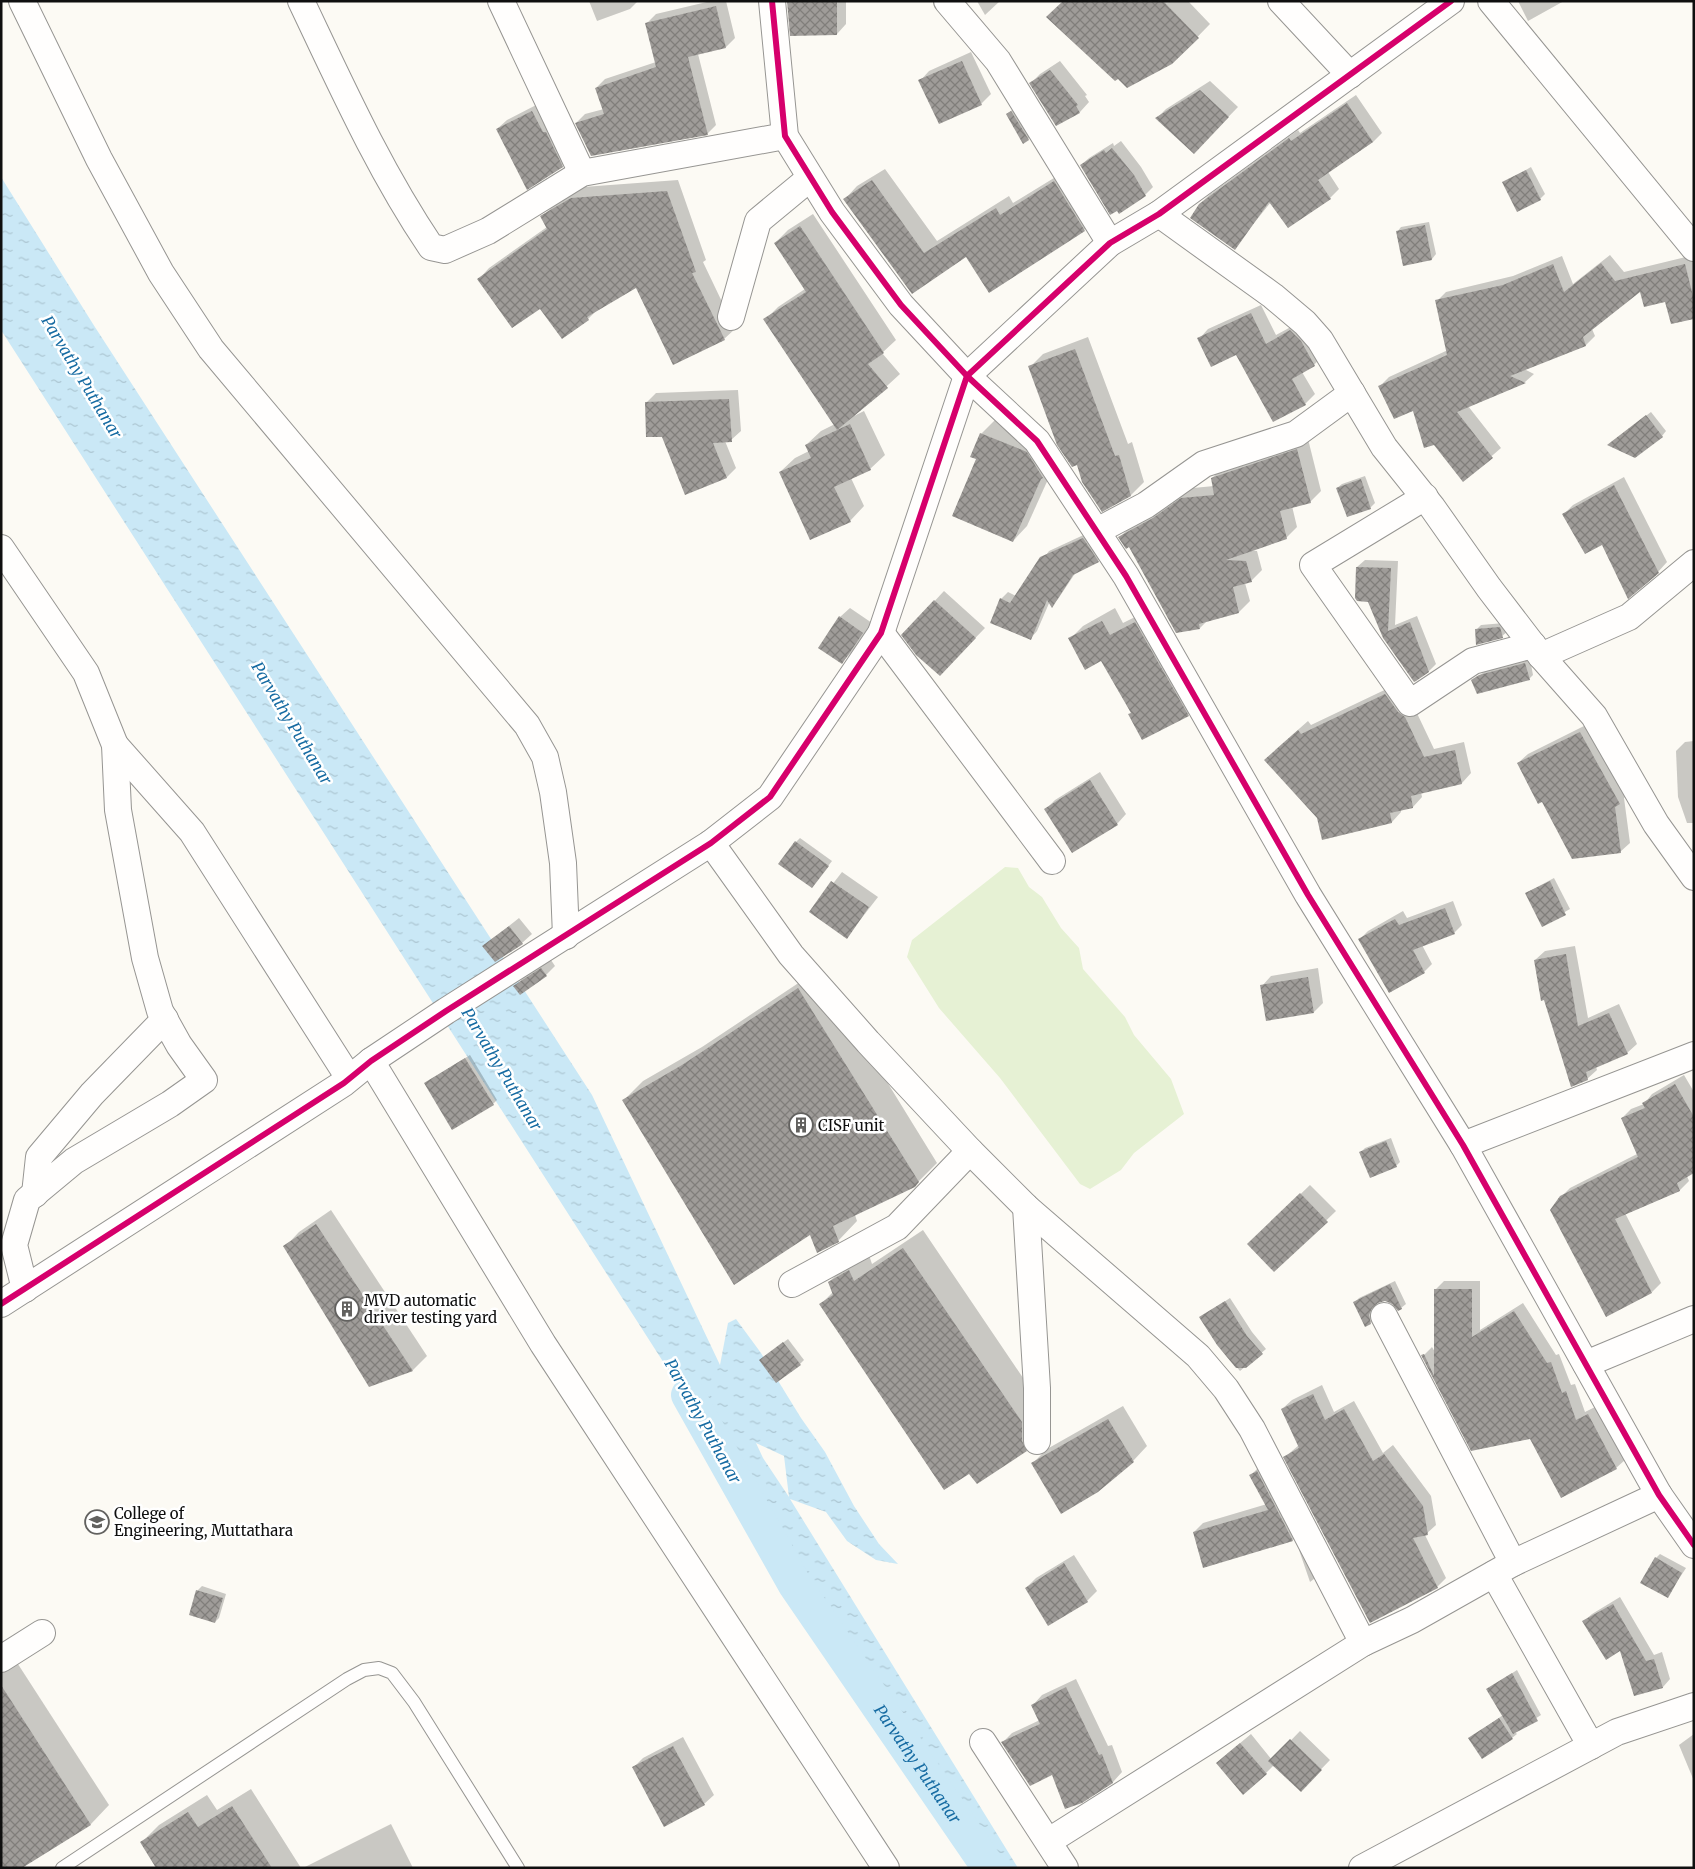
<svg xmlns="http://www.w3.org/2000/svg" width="1695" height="1869" font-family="Merriweather,serif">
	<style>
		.grass { fill: #e6f1d4 }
		.water { fill: url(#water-ripples); fill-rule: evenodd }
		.shadow { fill: #0003 }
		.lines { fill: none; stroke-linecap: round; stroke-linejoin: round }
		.canal { stroke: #cae8f6; stroke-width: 34 }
		.building { fill: url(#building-cross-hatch) }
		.service-casing { stroke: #969592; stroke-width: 14 }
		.minor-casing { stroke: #969592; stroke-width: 28 }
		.service { stroke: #fffefd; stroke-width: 12 }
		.minor { stroke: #fffefd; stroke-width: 26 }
		.cycleway-casing { stroke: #fff; stroke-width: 9 }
		.cycleway { stroke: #d6006c; stroke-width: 6 }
		.labels { text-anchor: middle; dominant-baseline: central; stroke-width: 5; stroke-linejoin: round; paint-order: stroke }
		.poi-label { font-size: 15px; fill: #0f0f0f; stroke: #fff; text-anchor: start }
		.water-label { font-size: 16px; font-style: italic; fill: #166ba2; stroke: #fff }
	</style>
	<defs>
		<pattern id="water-ripples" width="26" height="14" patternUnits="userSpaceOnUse" patternTransform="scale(1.25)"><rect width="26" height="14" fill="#cae8f6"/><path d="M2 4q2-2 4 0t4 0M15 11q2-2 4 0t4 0" fill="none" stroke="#acc6d2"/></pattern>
		<pattern id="building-cross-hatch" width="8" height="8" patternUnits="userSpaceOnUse" patternTransform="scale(1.25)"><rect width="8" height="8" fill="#9f9c99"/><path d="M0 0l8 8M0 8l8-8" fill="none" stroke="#807e7b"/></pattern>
	</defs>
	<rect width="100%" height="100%" fill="#fcfaf4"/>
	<path class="grass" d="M1005 867 1018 868 1029 887 1042 897 1061 928 1079 948 1083 969 1125 1017 1134 1035 1171 1079 1184 1114 1134 1153 1121 1170 1090 1189 1080 1184 1000 1078 939 1008 907 957 912 940Z"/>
	<path class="water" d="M1 177 93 324 592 1095 720 1365 728 1323 736 1319 761 1353 801 1418 825 1452 854 1506 879 1544 898 1564 876 1560 847 1541 826 1512 790 1499 1018 1868H988L1 330ZM756 1443 784 1456 789 1497 763 1458Z"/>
	<g class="shadow">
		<path d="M589 1H638L630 9 597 21Z"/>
		<path d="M711 1H726L735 38 726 47 698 54 716 125 707 134 576 123 585 114 604 109 596 88 605 79 656 62 647 23 656 14Z"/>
		<path d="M788 1H846V24L837 34Z"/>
		<path d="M977 1H1000L985 15Z"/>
		<path d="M1064 1H1188L1210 24 1172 63Z"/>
		<path d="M1518 1H1564L1528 21Z"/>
		<path d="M971 52 991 94 981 104 920 81 929 71Z"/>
		<path d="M1060 61 1087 95 1085 96 1089 102 1080 112 1056 124 1031 83 1040 74Z"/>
		<path d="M1210 81 1238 107 1203 143 1157 118 1166 109Z"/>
		<path d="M1356 95 1382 133 1373 142 1328 172 1339 189 1330 198 1271 202 1234 248 1200 204 1209 195 1298 130 1300 133Z"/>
		<path d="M542 102 571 157 562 166 497 129 507 120Z"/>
		<path d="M1016 107 1033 135 1028 139 1007 114Z"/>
		<path d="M1121 141 1141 167 1153 187 1145 195 1081 165 1089 158 1113 143 1114 146Z"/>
		<path d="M1531 167 1545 194 1540 199 1504 182Z"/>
		<path d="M885 169 937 241 1009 196 1013 203 1067 170 1097 217 1084 230 966 255 912 293 845 199 857 186Z"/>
		<path d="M678 180 706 260 703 262 735 329 724 339 637 286 599 308 588 319 540 307 479 279 489 268 547 227 542 217 553 206 583 187Z"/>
		<path d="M813 214 896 340 882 353 900 374 854 416 864 411 885 455 870 469 851 478 864 506 850 521 780 472 795 458 809 451 806 445 821 431 835 424 765 320 778 307 805 289 775 243 788 230Z"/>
		<path d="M1429 222 1436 254 1432 259 1397 232 1401 227Z"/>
		<path d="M1610 255 1624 272 1694 255V318L1666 301 1641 290 1592 329 1595 336 1586 345 1524 369 1534 374 1525 382 1468 406 1501 448 1464 480 1413 409 1380 386 1389 377 1448 350 1437 301 1446 292 1513 276 1562 256 1573 284Z"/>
		<path d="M1261 305 1276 335 1300 322 1323 355 1314 365 1302 372 1315 394 1305 404 1274 420 1237 354 1199 339 1208 329Z"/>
		<path d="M1088 337 1128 444 1132 442 1144 482 1131 495 1102 510 1030 367 1043 354Z"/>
		<path d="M738 390 741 431 731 440 725 441 736 468 727 477 663 436 647 402 656 393Z"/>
		<path d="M1651 412 1666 431 1662 436 1613 441Z"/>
		<path d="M996 419 1054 466 1027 526 1013 541 978 459 981 434Z"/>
		<path d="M1308 439 1321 491 1310 502 1292 506 1297 527 1286 538 1250 550 1257 551 1262 570 1251 581 1245 583 1250 601 1239 612 1207 621 1200 628 1120 537 1131 526 1166 507 1193 488 1214 486 1212 478 1223 467Z"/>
		<path d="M1365 476 1375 503 1370 508 1337 488 1342 484Z"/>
		<path d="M1624 477 1667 562 1658 572 1602 543 1564 514 1573 505Z"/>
		<path d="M1090 532 1105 555 1098 561 1076 572 1058 599 1052 605 1050 601 1037 631 1031 638 1001 599 1008 592 1016 596 1049 551Z"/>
		<path d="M1365 560 1398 561 1395 625 1417 616 1436 664 1429 671 1384 638 1357 567Z"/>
		<path d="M944 591 985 628 949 665 903 635Z"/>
		<path d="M850 608 872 623 851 653 842 662 840 617Z"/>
		<path d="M1115 608 1123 623 1149 610 1201 702 1188 715 1132 712 1102 660 1070 639 1083 626Z"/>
		<path d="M1504 623 1507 632 1502 636 1477 629 1481 625Z"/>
		<path d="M1530 659 1533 675 1529 679 1473 681 1485 671Z"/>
		<path d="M1395 685 1414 707 1434 749 1464 742 1471 773 1462 783 1421 792 1422 797 1413 807 1401 809V812L1392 822 1318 818 1275 750 1308 721 1311 725Z"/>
		<path d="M1590 723 1628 794 1624 798 1630 843 1620 852 1542 800 1518 763 1528 754Z"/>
		<path d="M1694 741V823H1687L1678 797 1676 751 1685 742Z"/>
		<path d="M1100 772 1126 814 1117 824 1046 809 1055 800Z"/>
		<path d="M800 838 832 861 812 887 796 842Z"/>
		<path d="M842 872 878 897 847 937 811 912Z"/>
		<path d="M1554 878 1570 909 1542 925 1526 893Z"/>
		<path d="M1453 901 1462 925 1454 933 1422 945 1432 964 1424 972 1389 991 1360 939 1368 931 1403 911 1407 918Z"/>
		<path d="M519 918 532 934 522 943 484 946Z"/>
		<path d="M1575 946 1588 1018 1619 1004 1637 1044 1627 1053 1596 1067 1597 1070 1587 1079 1535 960 1545 951Z"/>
		<path d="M551 960 555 966 546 975 515 986 524 977Z"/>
		<path d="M1318 968 1323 1003 1314 1012 1262 986 1271 976Z"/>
		<path d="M818 970 937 1163 914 1186 855 1215 857 1221 838 1241 811 1233 624 1100 643 1081 702 1047Z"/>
		<path d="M470 1055 497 1100 493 1104 425 1083Z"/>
		<path d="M1684 1075 1694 1092V1171L1687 1176 1689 1181 1680 1190 1625 1213 1661 1283 1652 1292 1561 1197 1570 1188 1637 1154 1622 1118 1631 1109 1644 1104 1652 1094Z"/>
		<path d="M1391 1138 1400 1162 1396 1166 1361 1152 1365 1148Z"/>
		<path d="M1310 1185 1336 1211 1274 1271 1258 1235Z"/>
		<path d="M331 1210 427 1356 413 1370 369 1386 285 1247 299 1232Z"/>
		<path d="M923 1230 1040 1403 1045 1432 1026 1450 821 1304 833 1292 829 1282 848 1263 868 1252 872 1264Z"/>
		<path d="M1395 1281 1406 1304 1401 1308 1385 1300 1375 1303 1373 1310 1375 1319 1371 1323 1355 1302 1359 1298Z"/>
		<path d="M1444 1281H1480V1330L1523 1303 1556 1355 1559 1354 1571 1385 1575 1384 1585 1412 1597 1406 1625 1460 1616 1468 1530 1437 1472 1450 1423 1356 1432 1347 1435 1352V1290Z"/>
		<path d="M1230 1298 1252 1332 1266 1349 1240 1371 1218 1345 1201 1317Z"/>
		<path d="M788 1339 804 1360 800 1364 760 1360Z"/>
		<path d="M1322 1385 1334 1412 1354 1401 1383 1453 1393 1445 1431 1496 1436 1525 1425 1535 1446 1578 1437 1587 1285 1457 1299 1445 1282 1409 1292 1400Z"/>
		<path d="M1123 1406 1147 1446 1133 1461 1032 1464 1047 1449Z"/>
		<path d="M1260 1466 1302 1531 1293 1540 1204 1566 1194 1532 1203 1523 1267 1504 1251 1475Z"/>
		<path d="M1308 1542 1323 1572 1310 1582 1299 1550Z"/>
		<path d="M1660 1554 1686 1568 1667 1597 1656 1558Z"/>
		<path d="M1074 1555 1097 1591 1087 1601 1049 1624 1026 1588 1036 1578Z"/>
		<path d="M202 1586 226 1594 219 1618 215 1622 197 1591Z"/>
		<path d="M1620 1597 1654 1655 1662 1652 1670 1679 1663 1687 1621 1649 1584 1621 1592 1614Z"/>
		<path d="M16 1661 109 1805 91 1824 20 1868H1V1671Z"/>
		<path d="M1517 1670 1541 1715 1515 1732 1517 1734 1512 1738H1470L1503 1715 1488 1689Z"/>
		<path d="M1076 1679 1108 1746 1112 1745 1122 1772 1113 1782 1053 1774 1003 1742 1012 1733 1040 1720 1033 1705 1042 1695Z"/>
		<path d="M1300 1731 1330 1760 1301 1790 1274 1765 1266 1773 1227 1754 1251 1734 1272 1760Z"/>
		<path d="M1694 1734V1781L1679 1745Z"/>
		<path d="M683 1737 714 1795 704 1804 634 1767 643 1758Z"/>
		<path d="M251 1789 301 1868H158L141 1843 159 1825 207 1795 217 1810Z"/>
		<path d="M391 1824 413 1868H303Z"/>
	</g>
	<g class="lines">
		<path class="canal" id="s1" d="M688 1395 795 1585 989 1868"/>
	</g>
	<g class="building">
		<path d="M787 1H837V35L790 36Z"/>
		<path d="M1063 1H1163L1199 38 1172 64 1127 88 1118 79 1115 81 1046 17Z"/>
		<path d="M716 6 726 48 688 57 708 135 591 156 575 123 604 114 595 88 656 67 645 23Z"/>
		<path d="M962 61 982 105 939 124 918 80Z"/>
		<path d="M1050 70 1078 105 1076 106 1080 113 1056 126 1029 83Z"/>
		<path d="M1200 90 1229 117 1194 154 1155 118Z"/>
		<path d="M1347 103 1373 142 1318 180 1331 199 1288 228 1269 202 1235 250 1190 218 1199 204 1289 138 1291 141Z"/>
		<path d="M532 111 543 132H546L563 167 527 190 496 129Z"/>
		<path d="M1011 111 1029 140 1023 144 1006 114Z"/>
		<path d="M1112 148 1134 175 1146 196 1119 214 1117 211 1110 215 1080 165 1104 150 1106 153Z"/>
		<path d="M1526 170 1541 200 1517 212 1502 182Z"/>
		<path d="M872 180 924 253 996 208 1000 215 1054 181 1085 231 989 293 966 257 912 294 843 199Z"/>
		<path d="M667 191 696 272 692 273 725 340 673 365 636 288 587 317 589 320 562 339 540 309 512 328 477 279 547 229 540 216 571 198Z"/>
		<path d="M1425 225 1432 260 1403 266 1396 231Z"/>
		<path d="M800 226 884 353 868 364 888 388 837 430 763 319 806 292 774 243Z"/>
		<path d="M1601 263 1615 281 1685 264 1694 300V319L1671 324 1665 302 1644 307 1640 292 1583 337 1586 346 1510 376 1526 383 1457 412 1493 458 1463 482 1434 445 1424 448 1413 411 1394 419 1378 386 1447 355 1435 300 1503 285 1553 264 1564 292Z"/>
		<path d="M1251 313 1266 344 1290 330 1301 341 1315 366 1292 379 1306 405 1273 422 1236 355 1211 367 1197 338Z"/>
		<path d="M1075 349 1115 456 1119 455 1131 496 1102 512 1082 482 1077 465 1072 467 1057 445 1028 366Z"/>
		<path d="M729 399 732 442 713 443 727 478 685 495 662 437H646L645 402Z"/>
		<path d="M1646 415 1663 437 1635 458 1607 445Z"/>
		<path d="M850 424 871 470 834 487 851 522 810 540 779 472 811 458 805 445Z"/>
		<path d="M980 433 1027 452 1043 478 1041 479 1013 542 952 516 976 459 970 457Z"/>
		<path d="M1297 449 1311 503 1280 511 1287 539 1226 560 1246 561 1252 582 1233 587 1239 613 1199 624 1200 629 1176 633 1129 547 1126 549 1118 537 1153 518 1181 498 1214 495 1211 478Z"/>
		<path d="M1361 479 1371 509 1347 517 1336 488Z"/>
		<path d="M1614 485 1659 573 1628 599 1602 545 1585 554 1562 514Z"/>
		<path d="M1083 538 1099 562 1073 575 1052 608 1047 600 1031 640 990 623 1000 598 1010 603 1040 557Z"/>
		<path d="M1356 567 1391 568 1388 631 1410 622 1429 672 1416 681 1414 682 1383 638 1368 602 1357 601 1355 598Z"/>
		<path d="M934 600 976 638 940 676 916 655 901 635Z"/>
		<path d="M839 616 863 633 842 664 818 648Z"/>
		<path d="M1102 621 1110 635 1135 622 1189 716 1142 740 1128 714 1131 713 1101 661 1085 670 1068 638Z"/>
		<path d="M1500 627 1503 638 1476 645 1475 629Z"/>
		<path d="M1525 663 1530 680 1477 694 1471 680 1479 675Z"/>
		<path d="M1385 694 1398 712 1405 717 1424 757 1455 750 1462 784 1411 796 1413 808 1390 813 1392 823 1322 840 1317 818 1264 760 1298 730 1301 734Z"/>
		<path d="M1580 732 1620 804 1615 807 1621 853 1572 859 1542 802 1538 804 1517 763Z"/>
		<path d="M1090 780 1118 825 1072 853 1044 809Z"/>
		<path d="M795 841 829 866 812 888 778 864Z"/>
		<path d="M831 881 869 907 847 939 809 912Z"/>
		<path d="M1550 881 1566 915 1542 927 1525 893Z"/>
		<path d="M1445 908 1455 934 1413 950 1425 973 1389 993 1358 939 1395 919 1399 925Z"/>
		<path d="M509 926 523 944 495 962 482 946Z"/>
		<path d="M1566 954 1578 1026 1609 1013 1628 1054 1586 1072 1588 1080 1571 1087 1544 1000 1541 1001 1534 960Z"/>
		<path d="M541 968 547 976 520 995 513 986Z"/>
		<path d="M1308 977 1314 1013 1266 1021 1260 985Z"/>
		<path d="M798 988 919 1182 915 1187 833 1226 839 1242 817 1253 810 1235 734 1285 622 1100 682 1065Z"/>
		<path d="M465 1058 494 1105 452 1130 424 1083Z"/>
		<path d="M1675 1084 1694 1117V1173L1677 1183 1680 1191 1615 1219 1652 1293 1606 1317 1550 1210 1560 1196 1638 1157 1621 1118 1645 1108 1642 1103Z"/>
		<path d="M1386 1141 1397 1167 1370 1178 1359 1152Z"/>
		<path d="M1300 1193 1328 1222 1274 1272 1247 1244Z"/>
		<path d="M316 1224 413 1371 369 1387 283 1246Z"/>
		<path d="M903 1248 1022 1422V1441L1027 1451 977 1484 969 1474 944 1490 819 1304 833 1295 828 1282 849 1270 854 1281Z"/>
		<path d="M1390 1284 1402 1309 1398 1311 1392 1304 1385 1301 1378 1303 1372 1308 1369 1315 1371 1324 1365 1327 1353 1302Z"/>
		<path d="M1434 1289H1472V1337L1514 1311 1547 1363 1551 1362 1562 1393 1566 1391 1576 1420 1588 1414 1617 1469 1561 1498 1530 1439 1471 1451 1421 1355 1424 1354 1434 1376Z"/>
		<path d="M1225 1301 1247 1336 1263 1354 1246 1368H1236L1217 1345 1199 1317Z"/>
		<path d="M783 1342 801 1365 776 1383 759 1360Z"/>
		<path d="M1313 1394 1325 1420 1344 1409 1373 1461 1384 1454 1423 1506 1428 1535 1413 1538 1438 1588 1370 1623 1283 1457 1299 1448 1281 1409Z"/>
		<path d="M1108 1419 1134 1462 1098 1492 1061 1514 1031 1463Z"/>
		<path d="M1257 1471 1293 1541 1203 1568 1193 1532 1268 1510 1249 1475Z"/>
		<path d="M1655 1557 1682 1573 1668 1598 1640 1583Z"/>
		<path d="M1064 1563 1088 1602 1048 1626 1025 1588Z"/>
		<path d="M196 1590 223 1598 215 1623 189 1615Z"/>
		<path d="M1613 1604 1646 1661 1654 1659 1663 1688 1634 1696 1620 1651 1606 1660 1582 1621Z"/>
		<path d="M1512 1673 1538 1721 1513 1734 1486 1689Z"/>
		<path d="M1 1685 91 1825 22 1868H1Z"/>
		<path d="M1066 1687 1099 1755 1102 1754 1113 1783 1082 1803 1065 1809 1052 1775 1030 1786 1001 1742 1040 1724 1031 1705Z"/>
		<path d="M1499 1718 1513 1739 1482 1759 1468 1738Z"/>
		<path d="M1290 1739 1322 1770 1301 1792 1268 1761Z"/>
		<path d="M1240 1743 1267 1774 1243 1795 1216 1763Z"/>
		<path d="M673 1746 705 1805 664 1827 632 1767Z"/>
		<path d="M232 1806 272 1868H156L140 1842 188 1812 198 1827Z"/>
	</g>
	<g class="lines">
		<g class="service-casing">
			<path id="service" d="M62 1868 347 1679 364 1670 379 1668 392 1673 414 1702 518 1868"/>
		</g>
		<g class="minor-casing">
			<g id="minor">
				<path d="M22 1 99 159 161 273 211 349 527 725 545 757 553 792 563 863 566 936"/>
				<path d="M301 1C341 85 379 170 431 247L445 250 488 231 582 173 785 136"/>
				<path d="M501 1 582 173"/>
				<path d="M772 1 785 136 832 212 901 305 967 376 1037 441 1126 576 1308 895 1463 1145 1659 1495 1694 1545"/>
				<path d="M947 1 998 61 1110 243"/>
				<path d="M1281 1 1350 75"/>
				<path d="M1491 1 1694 248"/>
				<path d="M1159 214 1273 296 1305 323 1320 340 1384 447 1432 507 1489 588 1541 656 1594 716 1656 824 1694 877"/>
				<path d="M731 317 758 221 810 178"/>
				<path d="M1425 497 1313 565 1410 703 1473 661 1533 645"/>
				<path d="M1097 531 1146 505 1204 464 1296 434 1352 393"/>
				<path d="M1 548 86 673 115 745 118 810 145 958 160 1011 179 1045 204 1080 170 1104 74 1161 27 1200 14 1245 25 1289"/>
				<path d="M881 633 1052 861"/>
				<path d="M1541 656 1629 617 1694 563"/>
				<path d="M115 745 192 832 349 1078"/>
				<path d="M711 843 791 955 868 1042 970 1151 1026 1207 1198 1356 1226 1389 1252 1429 1363 1643"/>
				<path d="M371 1061 543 1344 886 1868"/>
				<path d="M1463 1145 1694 1055"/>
				<path d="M35 1194 39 1157 92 1094 165 1019"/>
				<path d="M1026 1207 1037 1388V1441"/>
				<path d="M792 1284 897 1227 970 1151"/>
				<path d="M1 1304 344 1083 371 1061 446 1011 711 843 770 797 881 633 967 376 1110 243 1159 214 1451 1"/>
				<path d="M1384 1316 1513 1563"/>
				<path d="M1586 1364 1694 1319"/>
				<path d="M1494 1574 1591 1746"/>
				<path d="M1 1659 42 1633"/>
				<path d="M983 1742 1065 1868"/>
				<path d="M1049 1841 1363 1643 1412 1620 1513 1563 1659 1495"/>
				<path d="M1362 1868 1617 1732 1694 1706"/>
			</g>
		</g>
		<use href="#service" class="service"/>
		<use href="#minor" class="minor"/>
		<g class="cycleway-casing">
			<g id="cycleway">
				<path d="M772 1 785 136 832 212 901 305 967 376 1037 441 1126 576 1308 895 1463 1145 1659 1495 1694 1545"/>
				<path d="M1 1304 344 1083 371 1061 446 1011 711 843 770 797 881 633 967 376 1110 243 1159 214 1451 1"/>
			</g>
		</g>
		<use href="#cycleway" class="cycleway"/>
	</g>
	<defs>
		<g id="building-ring" transform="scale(1.25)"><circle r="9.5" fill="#fff" stroke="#62615f" stroke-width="1.5"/><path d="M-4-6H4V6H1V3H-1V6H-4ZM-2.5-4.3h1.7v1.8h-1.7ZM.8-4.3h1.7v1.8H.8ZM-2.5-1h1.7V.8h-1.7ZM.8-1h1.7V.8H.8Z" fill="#62615f"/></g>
		<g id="university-ring" transform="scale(1.25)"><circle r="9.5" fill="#fff" stroke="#62615f" stroke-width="1.5"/><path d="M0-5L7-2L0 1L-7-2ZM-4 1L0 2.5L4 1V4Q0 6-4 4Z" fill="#62615f"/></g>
	</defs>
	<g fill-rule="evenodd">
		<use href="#building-ring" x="801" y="1125"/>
		<use href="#building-ring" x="347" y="1309"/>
		<use href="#university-ring" x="97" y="1522"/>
	</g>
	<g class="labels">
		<g class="poi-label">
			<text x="818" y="1125">CISF unit</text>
			<text x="364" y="1300">MVD automatic<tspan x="364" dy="17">driver testing yard</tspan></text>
			<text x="114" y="1513">College of<tspan x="114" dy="17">Engineering, Muttathara</tspan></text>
		</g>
		<g class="water-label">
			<text transform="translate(82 377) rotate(59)">Parvathy Puthanar</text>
			<text transform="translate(292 723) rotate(59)">Parvathy Puthanar</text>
			<text transform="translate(502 1069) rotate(59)">Parvathy Puthanar</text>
			<text transform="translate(703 1421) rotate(61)">Parvathy Puthanar</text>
			<text stroke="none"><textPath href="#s1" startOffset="435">Parvathy Puthanar</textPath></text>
		</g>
	</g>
	<rect width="1695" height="1869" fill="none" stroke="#0f0f0f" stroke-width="5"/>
</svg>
